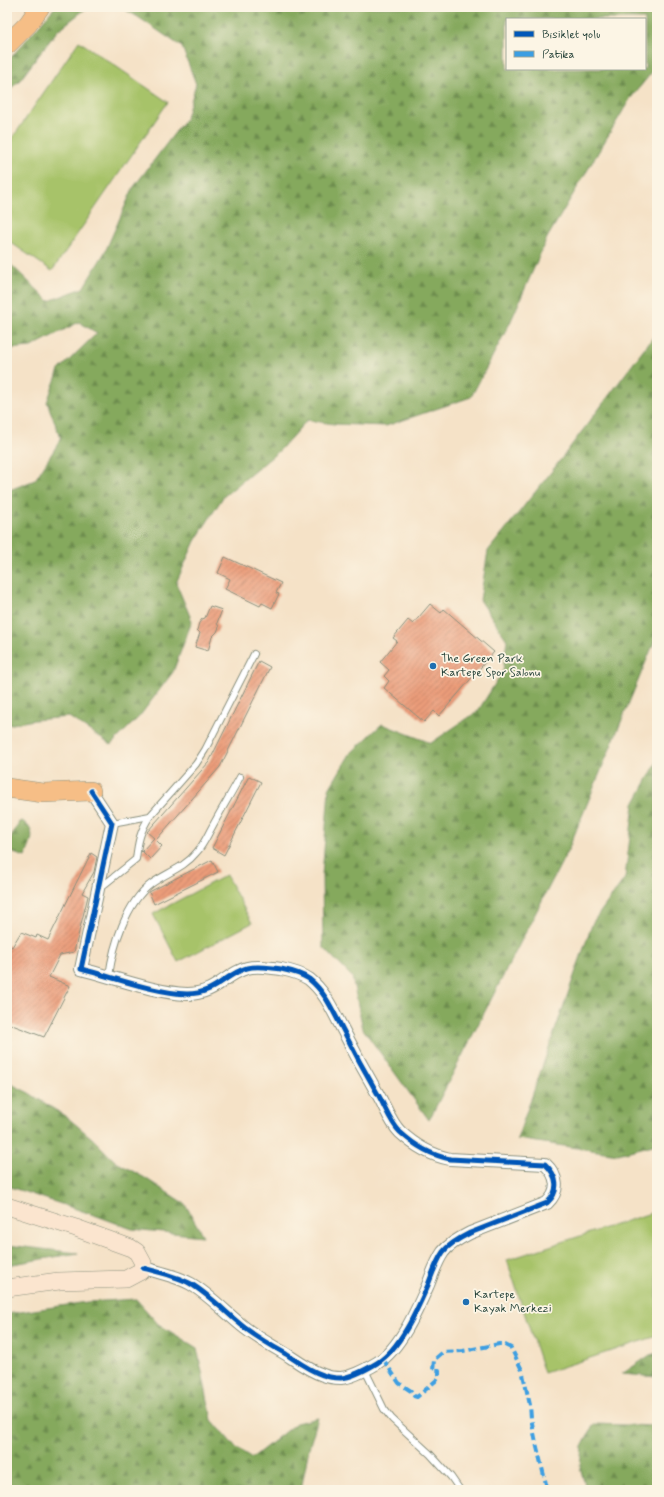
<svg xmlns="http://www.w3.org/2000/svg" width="664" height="1497" font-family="Mynerve,sans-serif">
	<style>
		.forest { fill: url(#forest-firs); stroke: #527348; fill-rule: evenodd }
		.pitch { fill: #a7c369; stroke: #63804e }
		.building { fill: url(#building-hatch) }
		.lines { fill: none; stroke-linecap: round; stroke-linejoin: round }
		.lane-casing { stroke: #8a907e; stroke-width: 8 }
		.street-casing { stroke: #8a907e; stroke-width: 14 }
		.secondary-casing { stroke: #8a907e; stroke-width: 18 }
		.primary-casing { stroke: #8a907e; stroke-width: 20 }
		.lane { stroke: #fff; stroke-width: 6 }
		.street { stroke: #fff; stroke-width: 12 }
		.secondary { stroke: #fbe5cf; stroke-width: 17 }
		.primary { stroke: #f6be86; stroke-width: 19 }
		.quiet { stroke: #3c9ee2; stroke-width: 4; stroke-dasharray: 8 4; stroke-linecap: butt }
		.cycleway-casing { stroke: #fcf5e5; stroke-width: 8 }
		.cycleway { stroke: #0057b8; stroke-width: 5 }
		.poi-dot { fill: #1f6fb2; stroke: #fcf5e5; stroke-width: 1.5 }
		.labels { text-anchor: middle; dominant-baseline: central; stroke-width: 3.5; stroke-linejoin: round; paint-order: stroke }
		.poi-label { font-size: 12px; fill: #1f3d34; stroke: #fcf5e5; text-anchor: start }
	</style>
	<defs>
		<pattern id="forest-firs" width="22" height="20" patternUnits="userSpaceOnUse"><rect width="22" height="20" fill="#85a95d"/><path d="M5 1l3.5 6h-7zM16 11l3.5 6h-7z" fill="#6c8b4e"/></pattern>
		<pattern id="building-hatch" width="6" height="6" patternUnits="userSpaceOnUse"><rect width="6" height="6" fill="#eb9c79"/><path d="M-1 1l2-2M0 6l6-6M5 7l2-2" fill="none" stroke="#be8064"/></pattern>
	</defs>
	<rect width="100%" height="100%" fill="#fcf5e5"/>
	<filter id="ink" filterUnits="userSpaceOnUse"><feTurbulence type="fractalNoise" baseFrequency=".025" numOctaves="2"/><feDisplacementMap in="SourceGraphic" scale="8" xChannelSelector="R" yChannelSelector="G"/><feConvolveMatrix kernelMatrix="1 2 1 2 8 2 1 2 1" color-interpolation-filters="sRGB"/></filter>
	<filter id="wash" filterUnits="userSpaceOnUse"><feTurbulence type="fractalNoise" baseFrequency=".012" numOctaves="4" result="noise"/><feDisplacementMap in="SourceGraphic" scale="16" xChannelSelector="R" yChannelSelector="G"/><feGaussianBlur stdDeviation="0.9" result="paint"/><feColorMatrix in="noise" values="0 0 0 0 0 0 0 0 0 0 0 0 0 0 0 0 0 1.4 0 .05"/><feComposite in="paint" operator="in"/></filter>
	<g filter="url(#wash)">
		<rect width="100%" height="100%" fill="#f5e2c7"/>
		<g class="forest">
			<path d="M55 7H88L57 31 20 80 7 92V62Z"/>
			<path d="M120 7H657V66L630 99 547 238 510 323 471 397 386 426 334 424 307 420 279 451 223 497 195 541 176 583 192 621 173 672 139 717 111 745 69 717 34 720 7 725V491L35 480 61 439 47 402 59 370 97 333 79 322 31 347 7 349V261L49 301 83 288 105 252 133 188 186 118 196 84 182 47 138 17ZM507 19H645V69H507Z"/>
			<path d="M657 332V635L568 850 429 1120 363 1029 352 977 323 947 322 875 329 789 350 754 382 724 431 743 478 711 503 671 507 640 480 600 488 551 552 471Z"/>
			<path d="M657 762V1144L618 1154 517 1139 593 922 625 878 634 804Z"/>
			<path d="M22 821C38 831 31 843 25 857L11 852 7 846 19 822Z"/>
			<path d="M7 1082 29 1093 68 1118 93 1139 116 1162 145 1178 185 1204 203 1236 132 1229 97 1216 7 1186Z"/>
			<path d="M7 1245 78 1253 7 1265Z"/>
			<path d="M136 1299 158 1324 197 1348 212 1420 235 1447 252 1458 296 1423 318 1418 309 1448 301 1490H7V1314L87 1302Z"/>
			<path d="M657 1353V1377L622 1374 650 1355Z"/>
			<path d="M594 1424 657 1426V1490H594L585 1486 580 1466 582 1447Z"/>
		</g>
		<g class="pitch">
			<path d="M79 41 168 102 52 271 7 240V146Z"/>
			<path d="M226 875 252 923 178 962 153 914Z"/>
			<path d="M657 1211V1336L544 1373 507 1260Z"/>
		</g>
		<g id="blocks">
			<g class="building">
				<path d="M225 557 281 583 276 593 279 594 272 608 262 603 260 606 225 589 230 579 218 573Z"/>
				<path d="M430 604 441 613 444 609 494 652 439 716 434 711 424 722 384 688 389 681 384 676 389 670 380 662 397 641 393 638 408 620 413 624Z"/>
				<path d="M210 606 222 610 217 623 219 627 217 632 212 637 208 651 195 647 200 633 197 630 199 623 202 619 205 618Z"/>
				<path d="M259 661 270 667 220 767 156 840 162 846 150 859 142 851 154 838 147 832 209 762Z"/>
				<path d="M249 776 261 782 224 855 212 848Z"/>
				<path d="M91 853 97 857 94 872 82 893 88 896 74 952 60 955 49 977 70 986 44 1037 7 1023V945L12 947 21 932 36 938 37 935 48 940Z"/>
				<path d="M212 860 218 872 154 904 149 892Z"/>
			</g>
		</g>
	</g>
	<g filter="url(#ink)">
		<use href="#blocks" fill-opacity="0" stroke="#8a907e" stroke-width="1"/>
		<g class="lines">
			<g class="lane-casing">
				<g id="lane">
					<path d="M112 823 150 816 196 764 205 750 254 654"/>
					<path d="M100 888 136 859C138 842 140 831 150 816"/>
					<path d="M109 976C113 946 126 903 151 884 166 873 184 868 196 853 203 846 207 836 212 827 221 810 231 794 240 777"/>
					<path d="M365 1370 384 1409 392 1419 430 1454 451 1477 460 1490"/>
				</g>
			</g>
			<g class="street-casing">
				<path id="street" d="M91 791 112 823 81 969C113 977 155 993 187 994 216 994 225 974 247 968 258 965 270 968 281 969 291 971 300 973 309 979 325 992 332 1009 341 1026 353 1050 366 1074 380 1098 386 1109 391 1123 400 1132 414 1145 430 1155 450 1159L545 1164C558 1176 560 1191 547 1203L470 1233C460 1238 449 1244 443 1252 436 1262 432 1275 428 1285 417 1310 400 1349 377 1363 367 1369 353 1377 341 1378 335 1378 328 1377 323 1375 310 1371 298 1362 286 1354 272 1346 258 1338 245 1328 227 1314 211 1296 191 1284 177 1276 159 1272 143 1268"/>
			</g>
			<g class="secondary-casing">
				<path id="secondary" d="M7 1206 76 1228 131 1248 137 1252 143 1263 141 1271 126 1279 59 1281 7 1288"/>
			</g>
			<g class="primary-casing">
				<g id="primary">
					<path d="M7 45 28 24 40 7"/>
					<path d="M7 788 43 793 91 791"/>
				</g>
			</g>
			<use href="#lane" class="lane"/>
			<use href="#street" class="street"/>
			<use href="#secondary" class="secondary"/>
			<use href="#primary" class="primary"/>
			<path class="quiet" d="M383 1359 399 1383 411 1391 414 1396 417 1397 439 1378V1370H433L434 1360 443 1352 463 1351 499 1344H503L511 1348 522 1370 530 1405 531 1418 536 1443 546 1484V1490"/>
			<g class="cycleway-casing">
				<path id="cycleway" d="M91 791 112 823 81 969C113 977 155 993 187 994 216 994 225 974 247 968 258 965 270 968 281 969 291 971 300 973 309 979 325 992 332 1009 341 1026 353 1050 366 1074 380 1098 386 1109 391 1123 400 1132 414 1145 430 1155 450 1159L545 1164C558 1176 560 1191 547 1203L470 1233C460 1238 449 1244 443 1252 436 1262 432 1275 428 1285 417 1310 400 1349 377 1363 367 1369 353 1377 341 1378 335 1378 328 1377 323 1375 310 1371 298 1362 286 1354 272 1346 258 1338 245 1328 227 1314 211 1296 191 1284 177 1276 159 1272 143 1268"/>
			</g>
			<use href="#cycleway" class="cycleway"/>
		</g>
	</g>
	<g class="poi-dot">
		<circle cx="433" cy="666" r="4"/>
		<circle cx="466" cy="1302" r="4"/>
	</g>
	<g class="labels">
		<g class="poi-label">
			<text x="441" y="659">The Green Park<tspan x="441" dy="14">Kartepe Spor Salonu</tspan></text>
			<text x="474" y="1295">Kartepe<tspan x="474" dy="14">Kayak Merkezi</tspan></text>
		</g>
	</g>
	<rect width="664" height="1497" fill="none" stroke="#fcf5e5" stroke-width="24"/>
	<rect x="506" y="18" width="140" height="52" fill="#fcf5e5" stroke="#a4ab9e"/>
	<rect x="514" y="31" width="20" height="6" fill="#0057b8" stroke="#a4ab9e"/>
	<text x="542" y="38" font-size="12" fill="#1f3d34">Bisiklet yolu</text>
	<rect x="514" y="51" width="20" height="6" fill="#3c9ee2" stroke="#a4ab9e"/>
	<text x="542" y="58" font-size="12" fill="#1f3d34">Patika</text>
</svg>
